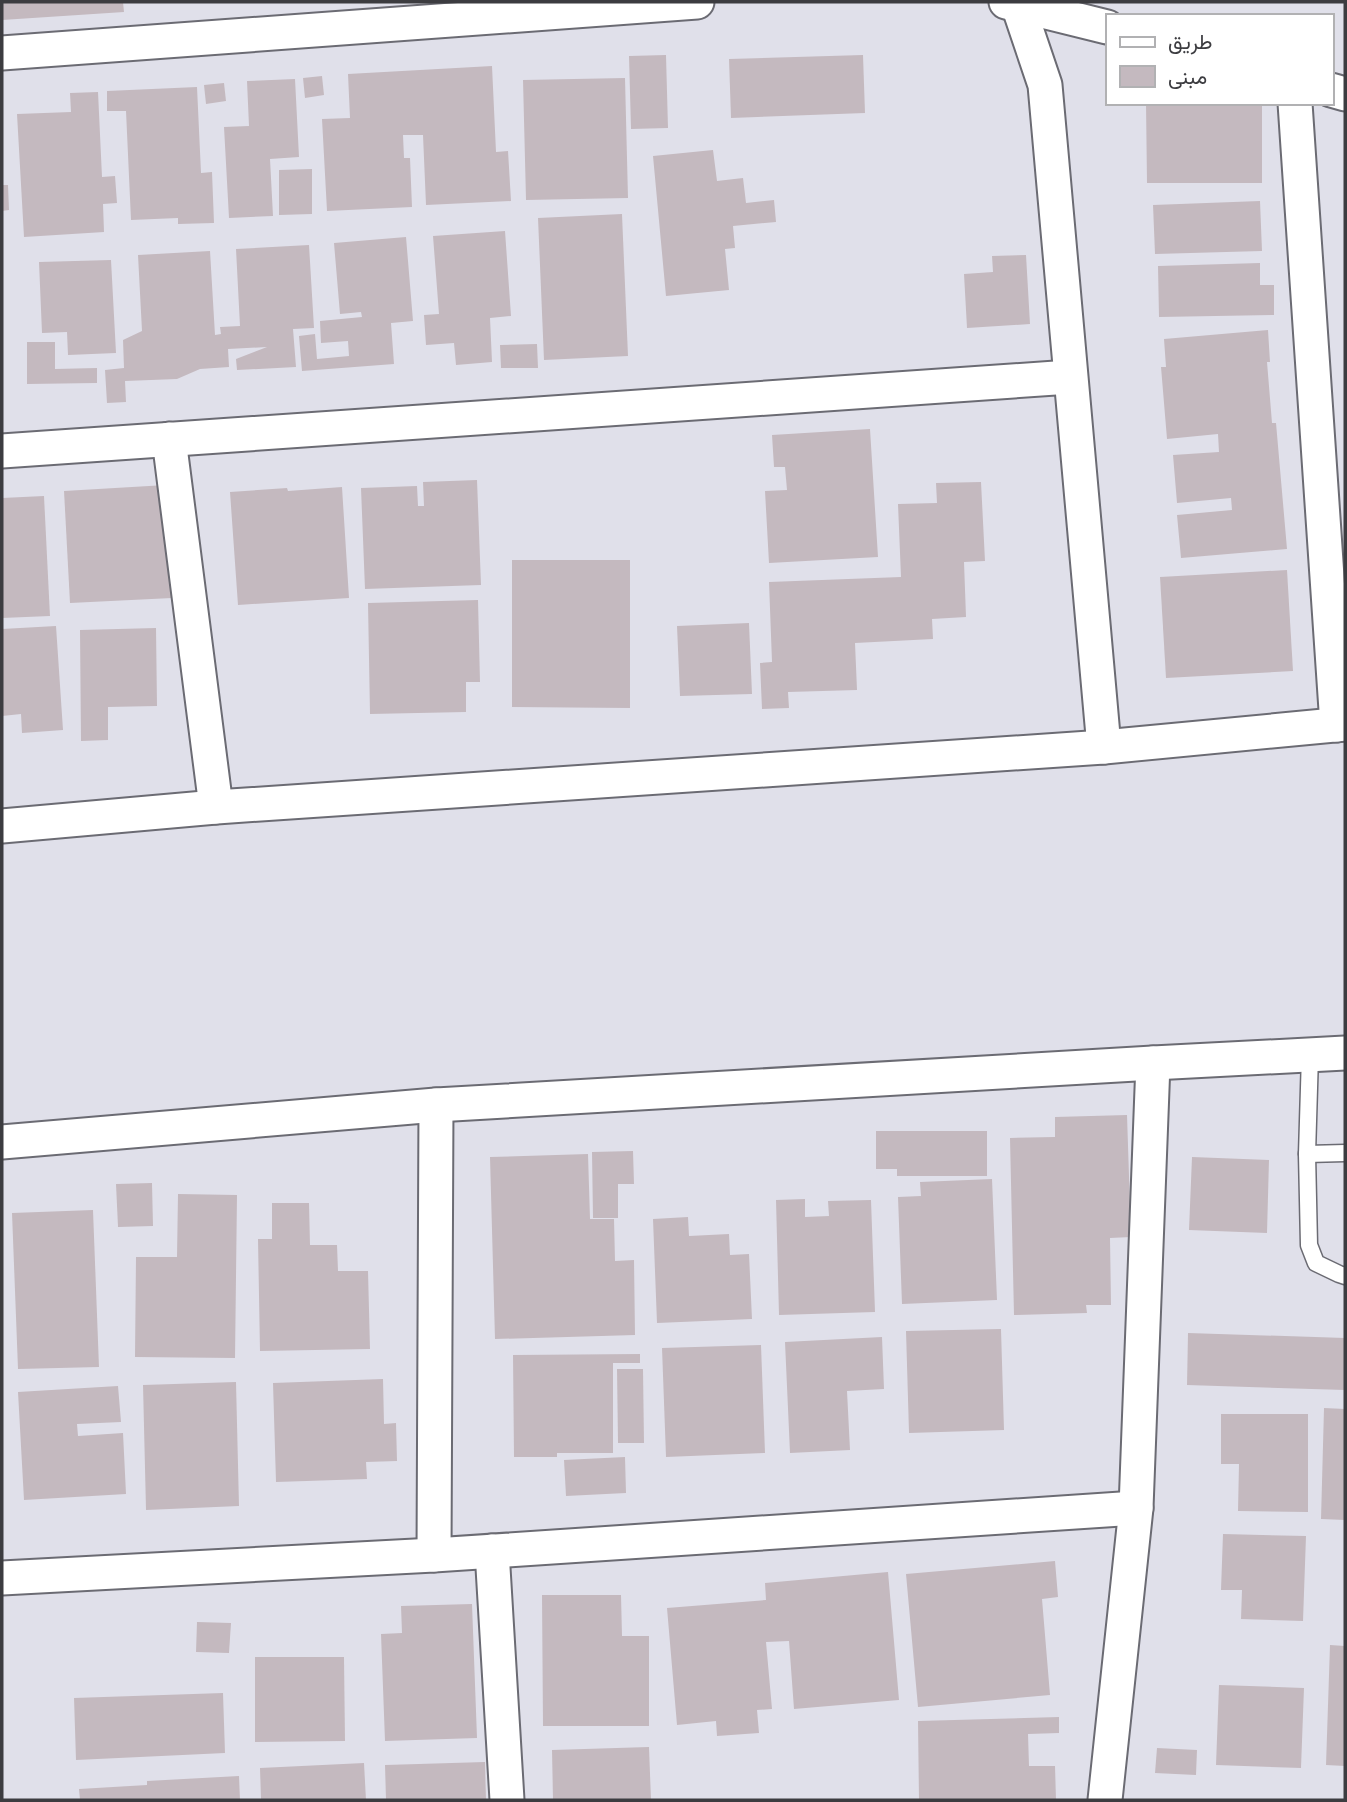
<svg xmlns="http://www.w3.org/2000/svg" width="1347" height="1802" font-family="Montserrat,Vazirmatn,sans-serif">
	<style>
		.building { fill: #c4b9bf }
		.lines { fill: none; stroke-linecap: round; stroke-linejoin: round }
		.service-casing { stroke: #6b6b73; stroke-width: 19 }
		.minor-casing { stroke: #6b6b73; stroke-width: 37 }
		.service { stroke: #fff; stroke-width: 16 }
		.minor { stroke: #fff; stroke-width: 33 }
	</style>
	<rect width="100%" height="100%" fill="#e0e0ea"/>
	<g class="building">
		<path d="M2 2H123L124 12 2 20Z"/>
		<path d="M666 55 668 128 631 129 629 56Z"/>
		<path d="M863 55 865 113 731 118 729 59Z"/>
		<path d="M492 66 496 152 508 151 511 201 426 205 423 135H403L404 158H410L412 207 327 211 322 119 350 118 348 74Z"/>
		<path d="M322 76 324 95 305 98 303 78Z"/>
		<path d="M625 78 628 198 526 200 523 80Z"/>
		<path d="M295 79 299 157 270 159 273 216 229 218 224 127 249 126 247 81Z"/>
		<path d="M224 83 226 101 206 104 204 85Z"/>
		<path d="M197 87 201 173 212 172 214 223 178 224V218L131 220 126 111H107V91Z"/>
		<path d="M98 92 102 177 115 176 117 203 103 204 104 232 24 237 17 114 71 112 70 93Z"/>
		<path d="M1146 103H1235V106H1262V183H1147Z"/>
		<path d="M713 150 717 181 743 178 746 203 774 200 776 222 733 226 735 248 725 249 729 290 666 296 653 156Z"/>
		<path d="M312 169V214L279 215V170Z"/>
		<path d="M2 185H8L9 210 2 211Z"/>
		<path d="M1260 201 1262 251 1155 254 1153 205Z"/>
		<path d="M622 214 628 356 544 360 538 218Z"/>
		<path d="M505 231 511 316 490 318 492 362 456 365 454 343 426 345 424 315 439 314 433 236Z"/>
		<path d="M406 237 413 321 391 323 394 364 302 371 299 336 315 334 317 359 349 356 348 341 321 343 320 321 362 317 361 312 340 314 334 243Z"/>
		<path d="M309 245 314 328 293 329 296 367 237 370 236 359 267 347 228 349 229 367 200 369 177 379 125 381 126 402 107 403 105 370 124 368 123 340 142 331 138 255 210 251 215 335 221 334 220 327 240 326 236 249Z"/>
		<path d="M1026 255 1030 324 967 328 964 274 993 272 992 256Z"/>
		<path d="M111 260 116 353 68 355 67 332 42 333 39 262Z"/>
		<path d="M1260 263V285H1274V315L1159 317 1158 266Z"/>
		<path d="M1268 330 1270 362H1267L1272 423H1276L1287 549 1181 558 1177 515 1232 510 1231 498 1177 503 1173 455 1219 452 1218 434 1167 439 1161 367H1166L1164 339Z"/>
		<path d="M27 342H55V369L97 368V383L27 384Z"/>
		<path d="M537 344 538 368H501L500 345Z"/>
		<path d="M870 429 878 557 769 563 765 491 787 490 785 467H774L772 435Z"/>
		<path d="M477 480 481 585 365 589 361 488 417 486 418 506H424L423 482Z"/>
		<path d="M981 482 985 561 964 562 966 617 932 619 933 639 855 643 857 690 788 692 789 708 762 709 760 663 772 662 769 582 901 577 898 504 937 503 936 483Z"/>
		<path d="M166 485 172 598 70 603 64 491Z"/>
		<path d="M342 487 349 598 238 605 230 492 287 488 288 491Z"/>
		<path d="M44 496 50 616 2 618V498Z"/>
		<path d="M512 560H630V708L512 707Z"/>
		<path d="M1287 570 1293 671 1166 678 1160 577Z"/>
		<path d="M478 600 480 682H466V712L370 714 368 603Z"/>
		<path d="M749 623 752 694 680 696 677 626Z"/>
		<path d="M56 626 63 730 22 733 21 714 2 716V629Z"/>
		<path d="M156 628 157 706 108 707V740L81 741 80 630Z"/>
		<path d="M1127 1115 1131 1237 1110 1238 1111 1305H1086L1087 1313 1014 1315 1010 1138 1055 1137V1117Z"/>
		<path d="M876 1131H987V1176H897V1169H876Z"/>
		<path d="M633 1151 634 1184H618V1218H593L592 1152Z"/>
		<path d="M588 1154 590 1219H614L615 1261 634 1260 635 1335 495 1339 490 1157Z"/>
		<path d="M1192 1157 1269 1160 1267 1233 1189 1230Z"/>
		<path d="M992 1179 997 1300 902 1304 898 1197 921 1196 920 1182Z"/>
		<path d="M152 1183 153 1226 118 1227 116 1184Z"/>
		<path d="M178 1194 237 1195 235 1358 135 1357 136 1257H177Z"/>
		<path d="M805 1199V1217L829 1216 828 1201 871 1200 875 1312 779 1315 776 1200Z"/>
		<path d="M272 1203H309L310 1245H337L338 1271H368L370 1349 260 1351 258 1239H272Z"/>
		<path d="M93 1210 99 1367 18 1369 12 1213Z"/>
		<path d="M688 1217 689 1236 729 1234 730 1255 749 1254 752 1319 657 1323 653 1219Z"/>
		<path d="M1001 1329 1004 1430 909 1433 906 1331Z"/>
		<path d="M1188 1333 1345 1338V1390L1187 1385Z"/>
		<path d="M882 1337 884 1389 847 1391 850 1450 790 1453 785 1342Z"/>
		<path d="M761 1345 765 1453 666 1457 662 1348Z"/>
		<path d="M640 1354V1363H613V1453H557V1457H514L513 1355Z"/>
		<path d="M617 1369H643L644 1443H618Z"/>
		<path d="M383 1379 384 1424 396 1423 397 1461 366 1462 367 1479 276 1482 273 1383Z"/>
		<path d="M236 1382 239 1506 146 1510 143 1385Z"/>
		<path d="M118 1386 121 1422 77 1424 78 1436 123 1433 126 1494 24 1500 18 1392Z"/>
		<path d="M1324 1408 1345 1409V1520L1321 1519Z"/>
		<path d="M1221 1414H1308V1512L1238 1511 1239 1464H1221Z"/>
		<path d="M625 1457 626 1493 566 1496 564 1460Z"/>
		<path d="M1223 1534 1306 1536 1303 1621 1241 1619 1242 1590H1221Z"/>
		<path d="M1055 1561 1058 1597 1042 1599 1050 1695 918 1707 906 1574Z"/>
		<path d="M888 1572 899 1700 794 1709 789 1641 766 1642 772 1709 757 1710 759 1733 717 1736 716 1721 677 1725 667 1608 766 1600 765 1583Z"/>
		<path d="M542 1595H621L622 1636H649V1726H543Z"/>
		<path d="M472 1604 477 1738 385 1741 381 1634 402 1633 401 1606Z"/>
		<path d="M197 1622 231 1623 229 1653 196 1652Z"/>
		<path d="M1330 1645 1345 1646V1766L1326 1765Z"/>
		<path d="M255 1657H344L345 1741 255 1742Z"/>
		<path d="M1219 1685 1304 1688 1301 1768 1216 1765Z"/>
		<path d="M223 1693 225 1753 76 1760 74 1698Z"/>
		<path d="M1059 1717V1733L1028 1734 1029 1766H1055L1056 1800H919L918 1721Z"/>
		<path d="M649 1747 651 1800H553L552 1750Z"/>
		<path d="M1157 1748 1197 1750 1196 1775 1155 1773Z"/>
		<path d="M485 1762 486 1800H386L385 1765Z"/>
		<path d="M364 1763 366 1800H261L260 1768Z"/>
		<path d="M239 1776 240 1800H80L79 1789 147 1785V1781Z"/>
	</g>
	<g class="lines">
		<g class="service-casing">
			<g id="service">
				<path d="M1310 1055 1307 1154 1309 1245 1316 1263 1339 1274 1345 1276"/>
				<path d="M1307 1154 1345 1153"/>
			</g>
		</g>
		<g class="minor-casing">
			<g id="minor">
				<path d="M1006 2 1107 27"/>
				<path d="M1018 5 1045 85 1104 747"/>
				<path d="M2 53 697 2"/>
				<path d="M1331 90 1345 94"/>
				<path d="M1295 103 1337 725"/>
				<path d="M169 439 216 807"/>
				<path d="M2 451 1070 377"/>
				<path d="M2 826 216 807 1104 747 1345 724"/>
				<path d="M2 1142 436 1105 1153 1063 1345 1053"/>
				<path d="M492 1551 507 1800"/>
				<path d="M434 1555 436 1105"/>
				<path d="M2 1578 434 1555 1136 1508"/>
				<path d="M1105 1800 1136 1508 1153 1063"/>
			</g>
		</g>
		<use href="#service" class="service"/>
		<use href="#minor" class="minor"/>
	</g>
	<rect width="1347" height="1802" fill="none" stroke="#3c3c40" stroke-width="7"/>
	<rect x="1106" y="14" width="228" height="91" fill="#ffffff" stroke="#b1b1b3" stroke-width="2"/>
	<rect x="1120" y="37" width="35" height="10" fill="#ffffff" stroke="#b1b1b3" stroke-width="2"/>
	<text x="1168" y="49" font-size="21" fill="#3c3c40">طريق</text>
	<rect x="1120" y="66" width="35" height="21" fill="#c4b9bf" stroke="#b1b1b3" stroke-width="2"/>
	<text x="1168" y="84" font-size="21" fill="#3c3c40">مبنى</text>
</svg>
